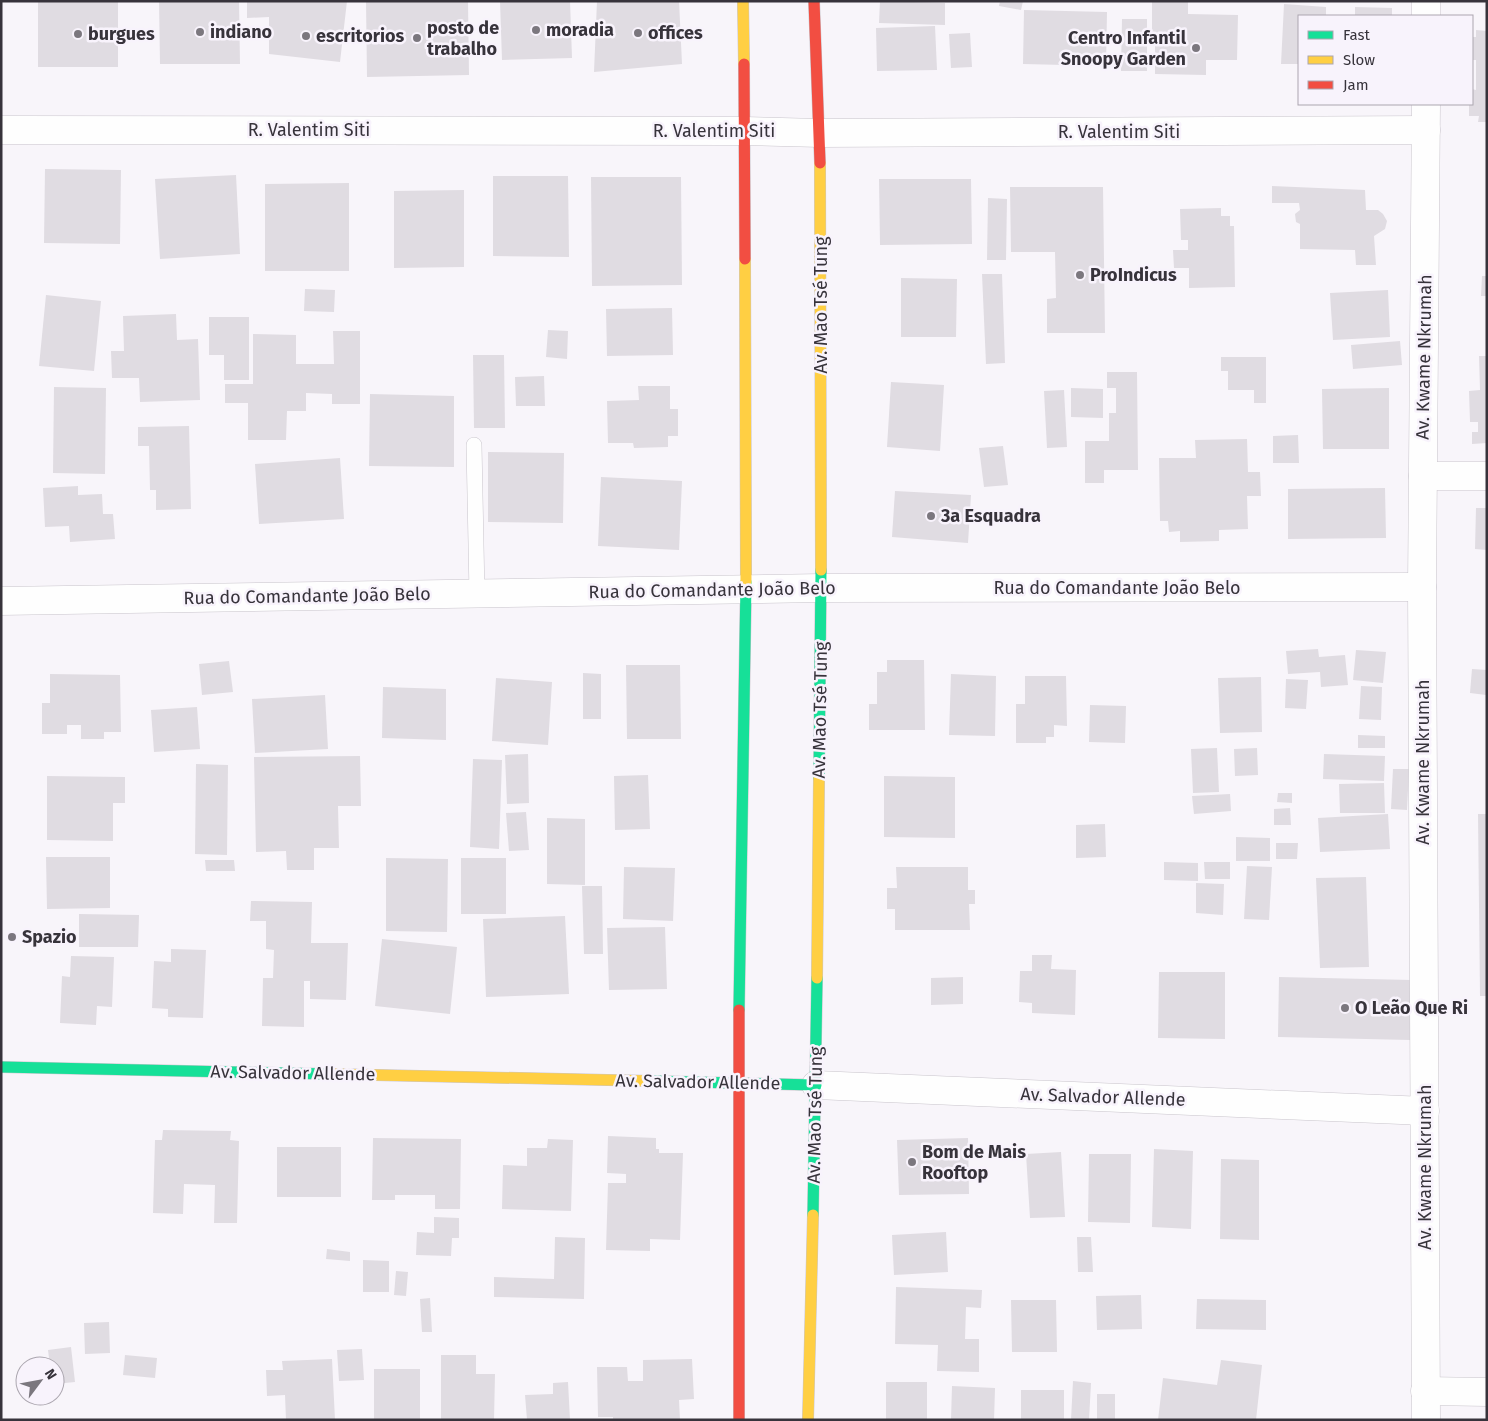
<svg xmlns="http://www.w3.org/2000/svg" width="1488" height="1421" font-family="'Fira Sans',sans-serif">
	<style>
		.building { fill: #e0dce2 }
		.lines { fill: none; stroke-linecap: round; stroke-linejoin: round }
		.lane-casing { stroke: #c9c5cc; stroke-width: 16 }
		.street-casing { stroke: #c9c5cc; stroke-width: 29 }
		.fast-casing { stroke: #c9c5cc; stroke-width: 12 }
		.slow-casing { stroke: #c9c5cc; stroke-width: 12 }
		.jam-casing { stroke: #c9c5cc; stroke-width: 12 }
		.lane { stroke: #fefefe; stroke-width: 15 }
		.street { stroke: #fefefe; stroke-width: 28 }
		.fast { stroke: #16e098; stroke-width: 11 }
		.slow { stroke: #ffcf43; stroke-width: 11 }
		.jam { stroke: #f24e42; stroke-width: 11 }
		.poi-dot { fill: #7b777e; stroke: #f8f3fc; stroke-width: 2 }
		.labels { text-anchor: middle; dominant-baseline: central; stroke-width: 5; stroke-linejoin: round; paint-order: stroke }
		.poi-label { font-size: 18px; font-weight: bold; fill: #37333b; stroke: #f8f3fc; text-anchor: start }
		.street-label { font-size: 18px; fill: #37333b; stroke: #f8f3fc }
	</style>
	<rect width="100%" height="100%" fill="#f8f5fa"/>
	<g class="building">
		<rect x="38" y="1" width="80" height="66"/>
		<path d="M159 1H239L240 64H160Z"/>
		<path d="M247 1H347L340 62 269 54V17L247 18Z"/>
		<path d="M366 1H468L469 75 367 77Z"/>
		<path d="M500 1H570L572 58 502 60Z"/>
		<path d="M597 1H679L682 64 594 72Z"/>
		<path d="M880 1 945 3V25L879 23Z"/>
		<path d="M1000 1H1023L1021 10 999 6Z"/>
		<path d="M1152 1H1188V14L1238 15 1237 60H1206V75L1155 74V35H1152Z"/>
		<path d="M1284 4 1326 7V16H1299V64H1281Z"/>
		<path d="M1355 7 1392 8V16H1355Z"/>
		<path d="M1024 10 1107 12 1106 66 1023 64Z"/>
		<path d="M1122 19H1147V71H1121Z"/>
		<path d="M935 26 937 70 877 71 876 28Z"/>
		<path d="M1476 30 1487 31V122H1478L1479 116H1469V104H1472V89L1476 90V60H1472V37H1476Z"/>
		<path d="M970 33 972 67 951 68 949 34Z"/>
		<path d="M45 169 121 170 120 244 44 243Z"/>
		<path d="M236 175 240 254 160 259 155 179Z"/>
		<path d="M493 176H568L569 257 493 256Z"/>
		<path d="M591 177H681L682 285 592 286Z"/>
		<path d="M879 179H971L972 244 880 245Z"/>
		<path d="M349 183V271H265V184Z"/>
		<path d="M1272 186 1365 190 1366 210H1378L1383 214 1387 221 1385 229 1374 236 1376 265H1356L1355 250 1300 249V224L1296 222 1295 214 1300 210 1299 203H1272Z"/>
		<path d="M1010 187H1103L1105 333H1047V299L1056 298 1055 252H1011Z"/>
		<path d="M464 190V267L394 268V191Z"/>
		<path d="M988 198 1007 199 1006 260H987Z"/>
		<path d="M1221 208V216H1230V226H1234L1235 287 1189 288V268H1174L1173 250H1188V240H1181L1180 209Z"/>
		<path d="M982 274H1002L1005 363 986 364Z"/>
		<path d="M1482 276H1487V296H1481Z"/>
		<path d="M901 278 957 279 956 337H901Z"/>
		<path d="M305 289 335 290 334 312 304 311Z"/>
		<path d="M1388 290 1390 337 1333 340 1330 293Z"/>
		<path d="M46 295 101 301 94 371 39 366Z"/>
		<path d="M672 308 673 355 607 356 606 309Z"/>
		<path d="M176 314 177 340 198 339 200 400 140 402 139 378H112L111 351H124L123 316Z"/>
		<path d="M209 317H249V380H224V355H209Z"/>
		<path d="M548 330 568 331 567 359 546 357Z"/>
		<path d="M333 331H360V404H332V394L306 393V411H287L286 440H248V403H225V384H253V334L296 335V364H334Z"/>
		<path d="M1400 341 1402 365 1353 369 1351 345Z"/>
		<path d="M473 355H504L505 428H474Z"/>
		<path d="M1479 356H1487V443L1472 444V432H1478V422H1470L1469 391 1480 390Z"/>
		<path d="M1221 357H1266V403H1254V390H1228V371H1221Z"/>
		<path d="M1107 372H1137L1138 470H1104V483H1085V441H1109V413H1116V388H1107Z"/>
		<path d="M544 376 545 406H516L515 377Z"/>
		<path d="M891 382 944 385 940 451 887 447Z"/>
		<path d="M638 386H670V409H678V436H668V447L634 448 633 443H608L607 401 639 400Z"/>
		<path d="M54 387 106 388 105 474 53 473Z"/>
		<path d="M1071 388 1103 389V418L1071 417Z"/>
		<path d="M1389 388V449H1323L1322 389Z"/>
		<path d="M1064 390 1067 447 1047 448 1044 391Z"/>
		<path d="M370 394 454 396V467L369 466Z"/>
		<path d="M189 426 191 509 156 510V490H150L149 446H138V427Z"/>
		<path d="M1298 435 1299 463H1273V436Z"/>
		<path d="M1247 439 1248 472H1260L1261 496H1247L1248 529 1219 530V541L1180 542V531L1169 532 1168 521H1160L1159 458H1196L1195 440Z"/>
		<path d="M1003 446 1008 485 984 487 979 448Z"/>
		<path d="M488 452 564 453 563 523 488 522Z"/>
		<path d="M340 458 344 519 259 524 255 464Z"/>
		<path d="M601 477 682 481 679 550 598 546Z"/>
		<path d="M78 486V495L102 494 103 514H113L115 539 70 542 69 526 45 527 43 488Z"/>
		<path d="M1385 488 1386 538 1288 539V489Z"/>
		<path d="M895 491 971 495 968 543 892 537Z"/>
		<path d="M1476 508H1487V550L1475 549Z"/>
		<path d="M1318 649 1319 657 1345 655 1348 685 1321 687 1320 672 1288 674 1286 651Z"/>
		<path d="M1356 650 1386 652 1383 683 1353 680Z"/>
		<path d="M887 660H924L925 730H869V704H877V672H887Z"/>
		<path d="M229 661 233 692 202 695 199 664Z"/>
		<path d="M626 665H680L681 739H627Z"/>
		<path d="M1472 669 1487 670 1486 695 1470 693Z"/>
		<path d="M583 673 601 674V719H583Z"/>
		<path d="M50 674 120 675 121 732H104V739H81V725H67V734H42V703H50Z"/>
		<path d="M951 674 996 676 995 736 949 735Z"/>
		<path d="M1025 676H1066L1067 726 1054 725V737H1046V743H1016V704H1025Z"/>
		<path d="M1261 677 1262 732 1220 733 1218 678Z"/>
		<path d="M496 678 552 682 548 745 492 741Z"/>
		<path d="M1286 679 1308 680 1306 709 1285 708Z"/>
		<path d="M1361 686 1382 687 1381 720 1359 719Z"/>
		<path d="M383 687 446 689V740L382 738Z"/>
		<path d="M325 695 328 749 255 753 252 699Z"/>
		<path d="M1090 705 1126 706 1125 743 1089 742Z"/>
		<path d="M197 707 200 749 154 752 151 710Z"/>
		<path d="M1358 735 1385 736V748H1358Z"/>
		<path d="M1217 748 1219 792 1193 793 1191 749Z"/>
		<path d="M1257 748 1258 775 1235 776 1234 749Z"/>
		<path d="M528 754 529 803 507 804 505 755Z"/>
		<path d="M1324 754 1385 756 1384 781 1323 779Z"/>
		<path d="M360 756 361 806H338L339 848H314V870H287L286 851 256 852 254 757Z"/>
		<path d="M473 759 502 760 499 849 470 847Z"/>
		<path d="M196 764 228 765 227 855 195 854Z"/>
		<path d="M1393 769H1409L1407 810 1391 809Z"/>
		<path d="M648 775 650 829 615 830 614 776Z"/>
		<path d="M47 776 125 777V803H113V841L47 840Z"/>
		<path d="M884 776 955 777V838L884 837Z"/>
		<path d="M1384 783 1385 813H1340L1339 784Z"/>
		<path d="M1278 793H1292V803L1277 802Z"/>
		<path d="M1230 794 1231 811 1194 814 1192 796Z"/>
		<path d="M1290 808 1291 825H1274V809Z"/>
		<path d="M526 812 529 850 509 851 506 813Z"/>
		<path d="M1388 814 1390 849 1320 852 1318 818Z"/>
		<path d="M1478 814H1487V996H1480Z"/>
		<path d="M547 818 585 819V885L547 884Z"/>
		<path d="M1105 824 1106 857 1076 858V825Z"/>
		<path d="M1236 837 1270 838V861H1236Z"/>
		<path d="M1276 843H1298L1297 859H1276Z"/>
		<path d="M46 857H110V908L47 909Z"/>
		<path d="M386 858 448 859 447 932 386 931Z"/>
		<rect x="461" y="858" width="45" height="56"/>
		<path d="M205 860H234L235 871H206Z"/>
		<path d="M1164 862 1198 863V881L1164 880Z"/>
		<path d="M1204 862H1230V879H1205Z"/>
		<path d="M1247 866 1272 867 1269 920 1244 919Z"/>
		<path d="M624 867 675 868 673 921 623 919Z"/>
		<path d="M896 867H968V890H975V904H969L970 930H895V909H887V888H897Z"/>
		<path d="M1366 877 1369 967 1320 968 1316 878Z"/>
		<path d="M1196 883 1224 884 1223 915 1196 913Z"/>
		<path d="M582 886H602L603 954H584Z"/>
		<path d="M251 901 312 902 311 943H348L346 1000 310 999V981H304V1027L262 1026 263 978H273L274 950 266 949V921H250Z"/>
		<path d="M79 914 139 915 138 947H79Z"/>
		<path d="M565 916 569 994 486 997 483 919Z"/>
		<path d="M665 927 667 989 609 990 607 928Z"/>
		<path d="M382 939 457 947 450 1014 375 1006Z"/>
		<path d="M171 949 206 950 203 1018 168 1017V1009L152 1008 154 961 171 962Z"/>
		<path d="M1032 955H1052L1051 969 1076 970 1075 1015 1032 1013V1003L1019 1002 1020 971H1032Z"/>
		<path d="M71 956 114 957 112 1007 97 1006 96 1025 60 1023 62 976 70 977Z"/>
		<path d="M1159 972H1225V1039L1158 1038Z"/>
		<path d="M963 977V1004L931 1005V978Z"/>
		<path d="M1279 977 1412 980 1410 1040 1278 1037Z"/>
		<path d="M163 1130 231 1131 230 1140 239 1141 237 1223H214L215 1185 184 1184 183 1214 153 1213 155 1140H162Z"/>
		<path d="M608 1136 656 1138V1149H659V1153H683L680 1240 650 1239V1251L606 1250 608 1183H626V1174L607 1173Z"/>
		<path d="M373 1138 461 1139 460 1209H435V1195H395V1200H372Z"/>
		<path d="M968 1138 969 1194 899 1195 897 1140Z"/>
		<path d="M548 1139 573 1140 571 1211 502 1209 503 1165 527 1166V1148H547Z"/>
		<rect x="277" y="1147" width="64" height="50"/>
		<path d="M1154 1149 1193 1151 1191 1229 1152 1227Z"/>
		<path d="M1061 1152 1065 1217 1030 1218 1026 1154Z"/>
		<path d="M1089 1154H1131L1130 1223 1088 1222Z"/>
		<path d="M1221 1159 1259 1160V1240L1220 1239Z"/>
		<path d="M434 1217 459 1218V1238H452L451 1256 416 1255 417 1232 434 1233Z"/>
		<path d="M946 1232 948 1272 894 1275 892 1235Z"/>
		<path d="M555 1237 585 1238 584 1299 494 1297V1277L554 1279Z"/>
		<path d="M1077 1237H1091L1093 1272H1078Z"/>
		<path d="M327 1249 350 1252V1261L326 1259Z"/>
		<path d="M363 1260 389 1261V1292H363Z"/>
		<path d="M396 1271 408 1272 406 1296 394 1295Z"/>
		<path d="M896 1287 982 1290 981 1308 966 1307 965 1339H979V1372L937 1371 938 1345 895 1344Z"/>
		<path d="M1141 1295 1142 1329 1097 1330 1096 1296Z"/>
		<path d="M430 1298 432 1332H422L420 1299Z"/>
		<path d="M1197 1299 1266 1300V1330L1196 1329Z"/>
		<path d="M1011 1300H1056L1057 1352H1012Z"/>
		<path d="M109 1322 110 1353 85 1354 84 1323Z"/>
		<path d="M71 1347 75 1382 55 1384V1366H50L48 1350Z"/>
		<path d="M362 1349 364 1380 339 1381 337 1350Z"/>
		<path d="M125 1355 157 1358 155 1378 123 1375Z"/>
		<path d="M441 1355H476V1374H495L494 1420H441Z"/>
		<path d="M332 1359 335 1420H286L285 1395 267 1396 266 1370H283L282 1361Z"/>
		<path d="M692 1359 694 1399 679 1400 680 1420H613V1417H598L597 1367H627L628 1381H643V1360Z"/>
		<path d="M1221 1360 1262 1365 1256 1420H1158L1163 1378 1217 1385Z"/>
		<rect x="374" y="1369" width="46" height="51"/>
		<path d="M1073 1381 1091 1383 1089 1420H1071Z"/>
		<path d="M568 1382 570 1420H527L525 1395 553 1394V1383Z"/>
		<rect x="886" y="1382" width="41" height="38"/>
		<path d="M952 1386 995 1388 994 1420H951Z"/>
		<rect x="1021" y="1390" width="43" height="30"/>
		<rect x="1097" y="1394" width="18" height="26"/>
	</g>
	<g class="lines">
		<g class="lane-casing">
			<path id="lane" d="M474 445 477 594"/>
		</g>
		<g class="street-casing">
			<g id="street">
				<path d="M1426 16V1"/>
				<path d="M1 130 745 131 820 133 1426 130"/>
				<path d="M1423 476H1487"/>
				<path d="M1 601 821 588 1422 587"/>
				<path d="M816 1085 1425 1111"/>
				<path d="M1425 1391 1487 1392"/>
				<path d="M1426 1420 1422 587 1426 104"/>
			</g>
		</g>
		<g class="fast-casing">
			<g id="fast">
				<path d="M819 778 821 570"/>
				<path d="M739 1010 746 582"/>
				<path d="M1 1067 330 1074"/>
				<path d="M652 1081 816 1085"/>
				<path d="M813 1215 817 978"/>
			</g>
		</g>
		<g class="slow-casing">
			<g id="slow">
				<path d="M743 1 744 64"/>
				<path d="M820 163 821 570"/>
				<path d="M745 259 746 582"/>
				<path d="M817 978 819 778"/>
				<path d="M330 1074 652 1081"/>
				<path d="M808 1420 813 1215"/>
			</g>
		</g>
		<g class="jam-casing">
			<g id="jam">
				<path d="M814 1 820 163"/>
				<path d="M744 64 745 259"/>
				<path d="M739 1420V1010"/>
			</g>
		</g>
		<use href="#lane" class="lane"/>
		<use href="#street" class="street"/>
		<use href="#fast" class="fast"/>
		<use href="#slow" class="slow"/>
		<use href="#jam" class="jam"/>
	</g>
	<g class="poi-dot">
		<circle cx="536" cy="30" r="5"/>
		<circle cx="200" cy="32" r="5"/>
		<circle cx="638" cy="33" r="5"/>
		<circle cx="78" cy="34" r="5"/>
		<circle cx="306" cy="36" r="5"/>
		<circle cx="417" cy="38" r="5"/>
		<circle cx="1196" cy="48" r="5"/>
		<circle cx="1080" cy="275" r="5"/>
		<circle cx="931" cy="516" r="5"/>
		<circle cx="12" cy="937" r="5"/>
		<circle cx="1345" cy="1008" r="5"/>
		<circle cx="912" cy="1162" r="5"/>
	</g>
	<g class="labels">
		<g class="poi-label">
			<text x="427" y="28">posto de<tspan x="427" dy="21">trabalho</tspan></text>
			<text x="546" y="30">moradia</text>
			<text x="210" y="32">indiano</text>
			<text x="648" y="33">offices</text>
			<text x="88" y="34">burgues</text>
			<text x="316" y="36">escritorios</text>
			<text x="1186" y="38" text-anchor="end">Centro Infantil<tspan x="1186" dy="21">Snoopy Garden</tspan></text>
			<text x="1090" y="275">ProIndicus</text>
			<text x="941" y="516">3a Esquadra</text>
			<text x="22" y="937">Spazio</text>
			<text x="1355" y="1008">O Leão Que Ri</text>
			<text x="922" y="1152">Bom de Mais<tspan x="922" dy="21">Rooftop</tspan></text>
		</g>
		<g class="street-label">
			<text x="309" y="130">R. Valentim Siti</text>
			<text x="714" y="131">R. Valentim Siti</text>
			<text x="1119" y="132">R. Valentim Siti</text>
			<text transform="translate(821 305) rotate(-90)">Av. Mao Tsé Tung</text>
			<text transform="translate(1424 357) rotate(-89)">Av. Kwame Nkrumah</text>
			<text x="1117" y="588">Rua do Comandante João Belo</text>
			<text transform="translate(712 590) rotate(-1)">Rua do Comandante João Belo</text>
			<text transform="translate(307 596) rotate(-1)">Rua do Comandante João Belo</text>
			<text transform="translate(820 710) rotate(-89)">Av. Mao Tsé Tung</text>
			<text transform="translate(1423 762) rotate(-90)">Av. Kwame Nkrumah</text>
			<text transform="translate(293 1073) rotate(1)">Av. Salvador Allende</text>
			<text transform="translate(698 1082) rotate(1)">Av. Salvador Allende</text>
			<text transform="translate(1103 1097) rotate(2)">Av. Salvador Allende</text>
			<text transform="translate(815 1115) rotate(-89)">Av. Mao Tsé Tung</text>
			<text transform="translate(1425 1167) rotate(-90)">Av. Kwame Nkrumah</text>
		</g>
	</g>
	<rect width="1488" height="1421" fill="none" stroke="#37333b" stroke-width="5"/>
	<rect x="1298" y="15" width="175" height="90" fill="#f8f3fc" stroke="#aba6af"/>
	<rect x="1308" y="31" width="25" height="8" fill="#16e098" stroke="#aba6af"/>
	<text x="1343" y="40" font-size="15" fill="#37333b">Fast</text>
	<rect x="1308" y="56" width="25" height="8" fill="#ffcf43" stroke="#aba6af"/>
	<text x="1343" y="65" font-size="15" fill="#37333b">Slow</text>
	<rect x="1308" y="81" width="25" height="8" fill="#f24e42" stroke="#aba6af"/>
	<text x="1343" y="90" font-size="15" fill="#37333b">Jam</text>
	<g transform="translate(40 1381) rotate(58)"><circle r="24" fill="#f8f3fc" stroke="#aba6af"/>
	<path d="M0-4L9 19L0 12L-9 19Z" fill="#7b777e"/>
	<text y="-8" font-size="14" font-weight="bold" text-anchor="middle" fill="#37333b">N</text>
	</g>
</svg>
